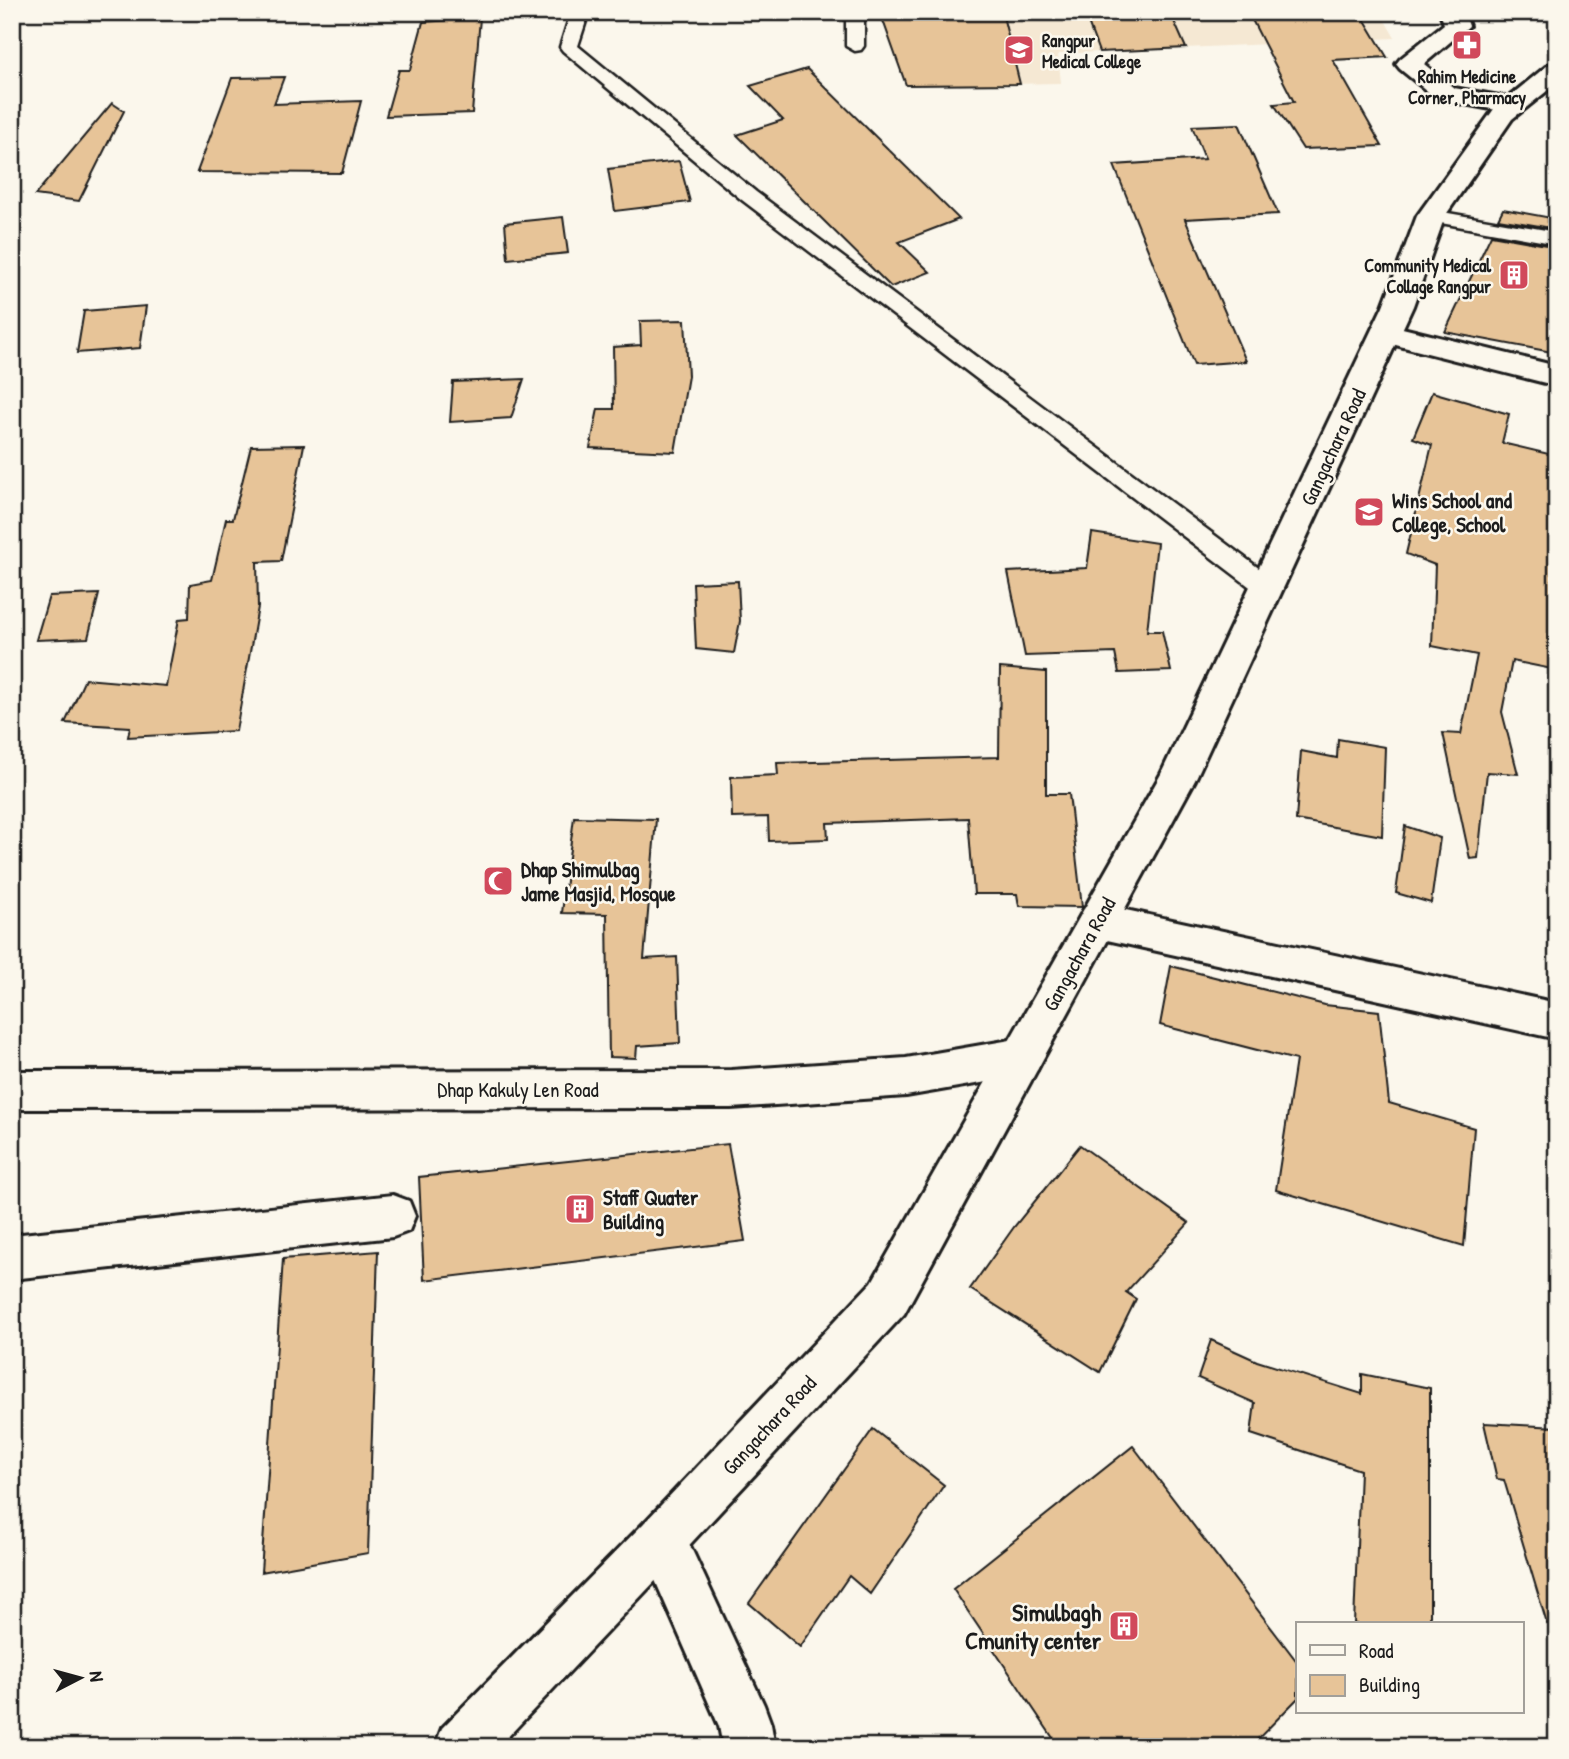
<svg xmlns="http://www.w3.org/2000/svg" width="1569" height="1759" font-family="'Patrick Hand',sans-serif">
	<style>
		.built { fill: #f5e8d3 }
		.building { fill: #e7c498; stroke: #1c1c1c; stroke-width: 2 }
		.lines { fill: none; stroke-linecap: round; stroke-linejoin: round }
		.service-casing { stroke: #1c1c1c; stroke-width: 5 }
		.pedestrian-casing { stroke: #1c1c1c; stroke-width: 6 }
		.minor-casing { stroke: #1c1c1c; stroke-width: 6 }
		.secondary-casing { stroke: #1c1c1c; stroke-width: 6 }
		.service { fill: #fbf7ec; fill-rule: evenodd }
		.pedestrian { fill: #fbf7ec; fill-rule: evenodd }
		.minor { fill: #fbf7ec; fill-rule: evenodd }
		.secondary { fill: #fbf7ec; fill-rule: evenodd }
		.labels { text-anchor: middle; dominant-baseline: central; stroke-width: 5; stroke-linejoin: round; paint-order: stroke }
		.far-poi-label { font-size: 18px; font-weight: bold; fill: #1c1c1c; stroke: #fbf7ec; text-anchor: start }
		.street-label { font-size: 21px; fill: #1c1c1c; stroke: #fbf7ec }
		.poi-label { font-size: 21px; font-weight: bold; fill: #1c1c1c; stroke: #fbf7ec; text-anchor: start }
		.near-poi-label { font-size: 24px; font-weight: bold; fill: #1c1c1c; stroke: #fbf7ec; text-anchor: end }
	</style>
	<rect width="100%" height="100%" fill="#fbf7ec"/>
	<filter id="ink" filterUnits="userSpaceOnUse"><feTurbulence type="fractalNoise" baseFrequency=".0143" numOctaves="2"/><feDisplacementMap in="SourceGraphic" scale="14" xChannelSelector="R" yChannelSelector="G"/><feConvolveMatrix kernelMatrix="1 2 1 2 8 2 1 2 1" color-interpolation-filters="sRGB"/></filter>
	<g filter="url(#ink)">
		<path class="built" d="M885 12H1380L1395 38 1058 54 1061 83 942 85 936 66 900 69Z"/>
		<g class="building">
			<path d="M880 12H1002L1020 84 906 85Z"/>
			<path d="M1084 12H1170L1186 48 1099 52Z"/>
			<path d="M1248 12H1360L1387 57 1333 60 1382 146 1303 149 1274 104 1294 102Z"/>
			<path d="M480 18 472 113 386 116 399 70H410L423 22Z"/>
			<path d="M807 69 959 219 899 242 930 272 891 287 737 135 783 120 750 86Z"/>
			<path d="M284 77 274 104 361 101 342 173 197 172 232 78Z"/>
			<path d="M112 103 124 111 79 201 35 195Z"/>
			<path d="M1239 124 1278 214 1185 219 1246 361 1194 365 1114 165 1205 159 1192 126Z"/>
			<path d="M679 161 690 202 615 211 608 169Z"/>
			<path d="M1503 209 1557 219V229L1498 219Z"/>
			<path d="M563 217 568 253 508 259 505 223Z"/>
			<path d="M1491 235 1557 247V353L1445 332Z"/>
			<path d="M146 306 140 348 77 353 84 311Z"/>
			<path d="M685 320 688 376 675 452 590 448 598 409H614L613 347 641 345 640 321Z"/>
			<path d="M524 379 511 418 450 422 453 382Z"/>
			<path d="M1432 392 1509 414 1502 443 1557 456V670L1512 661 1502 712 1518 774 1487 772 1478 858 1470 859 1443 733 1461 734 1477 655 1432 646 1435 565 1406 554 1432 445 1413 438Z"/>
			<path d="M304 445 281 561 257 562 258 607 236 731 128 737 130 727 65 723 85 679 166 686 179 619 189 618 190 584 212 580 226 519H233L251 446Z"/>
			<path d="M1092 533 1157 543 1147 631H1162L1171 671 1119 673 1115 653 1025 656 1008 572 1087 568Z"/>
			<path d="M738 581 740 621 734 653 696 649 693 583Z"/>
			<path d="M99 594 88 638 36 640 49 596Z"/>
			<path d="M1000 668 1046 672V794H1069L1082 907 1019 906 1017 894H974L968 818 827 823 828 839 769 841 768 817 732 818 731 777 778 775 777 763 999 757Z"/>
			<path d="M1338 739 1385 747 1382 836 1296 820 1301 751 1337 758Z"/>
			<path d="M574 817 656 819 644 959 677 957 680 1043 637 1046 636 1058 609 1057 607 914 562 913Z"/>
			<path d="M1405 826 1440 838 1431 903 1396 893Z"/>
			<path d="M1171 966 1325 1005 1379 1011 1389 1103 1474 1128 1464 1246 1276 1190 1296 1060 1160 1025Z"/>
			<path d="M728 1144 745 1241 424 1280 419 1177Z"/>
			<path d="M1080 1145 1189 1223 1126 1292 1136 1299 1100 1372 970 1289 1014 1227Z"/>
			<path d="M378 1251 368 1553 261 1572 283 1259Z"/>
			<path d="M1211 1340 1257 1361 1362 1394V1374L1430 1388V1624H1354L1360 1470 1251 1434 1255 1403 1198 1378Z"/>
			<path d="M1484 1423 1557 1427V1622L1547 1624 1504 1480 1497 1479Z"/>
			<path d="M873 1429 944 1485 870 1594 849 1576 800 1647 749 1603Z"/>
			<path d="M1133 1446 1298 1663V1698L1250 1747H1059L953 1589Z"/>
		</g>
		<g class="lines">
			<g class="service-casing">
				<g id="service">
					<path d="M571 12H589L578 46 756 192 1276 581 1279 587 1276 593 1267 596 1258 593 742 200 563 51 560 47Z"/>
					<path d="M846 12H864V46L861 50 855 51 846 46Z"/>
					<path d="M1431 210 1557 232V244L1424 220 1421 216 1424 212Z"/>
				</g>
			</g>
			<g class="pedestrian-casing">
				<path id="pedestrian" d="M393 1195 409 1201 415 1216 409 1231 393 1237 12 1279V1235Z"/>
			</g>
			<g class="minor-casing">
				<g id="minor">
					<path d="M1440 12H1464L1469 26 1424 64 1454 88 1522 100 1526 105 1522 110 1513 113 1437 99 1400 69 1396 64 1400 59 1444 24Z"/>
					<path d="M1386 324 1557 366V386L1376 340 1371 333 1376 326Z"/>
					<path d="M1098 904 1557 1003V1039L1098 938 1084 933 1078 921 1084 909Z"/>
					<path d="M1022 1038 1037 1044 1043 1057 1037 1070 1022 1076 906 1096 731 1108 12 1109V1071L731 1070 906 1058Z"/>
					<path d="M662 1514 679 1522 764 1705 771 1724 775 1747H723L719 1726 637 1539 645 1522Z"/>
				</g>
			</g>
			<g class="secondary-casing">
				<path id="secondary" d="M1557 63V83L1512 119 1445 216 1413 306 1195 780 904 1314 679 1556 498 1747H435L442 1728 645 1522 872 1282 1161 774 1383 306 1417 216 1494 109 1548 65Z"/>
			</g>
			<use href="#service" class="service"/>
			<use href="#pedestrian" class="pedestrian"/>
			<use href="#minor" class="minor"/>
			<use href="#secondary" class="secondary"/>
		</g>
	</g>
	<defs>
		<g id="pharmacy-square" transform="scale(1.575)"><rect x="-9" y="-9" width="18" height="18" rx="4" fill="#d1495b" stroke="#fbf7ec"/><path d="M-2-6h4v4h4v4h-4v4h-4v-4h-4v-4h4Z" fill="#fff"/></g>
		<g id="university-square" transform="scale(1.575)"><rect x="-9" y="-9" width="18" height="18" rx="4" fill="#d1495b" stroke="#fbf7ec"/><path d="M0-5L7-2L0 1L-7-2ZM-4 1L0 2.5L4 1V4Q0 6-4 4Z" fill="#fff"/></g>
		<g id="building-square" transform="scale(1.575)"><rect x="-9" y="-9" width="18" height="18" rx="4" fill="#d1495b" stroke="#fbf7ec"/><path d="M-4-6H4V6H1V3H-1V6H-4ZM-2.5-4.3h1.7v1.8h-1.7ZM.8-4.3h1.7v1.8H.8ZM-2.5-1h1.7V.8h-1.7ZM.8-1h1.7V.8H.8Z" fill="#fff"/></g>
		<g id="school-square" transform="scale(1.575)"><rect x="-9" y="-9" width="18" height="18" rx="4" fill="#d1495b" stroke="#fbf7ec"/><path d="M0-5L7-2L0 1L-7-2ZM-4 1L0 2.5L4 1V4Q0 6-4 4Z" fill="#fff"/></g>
		<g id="mosque-square" transform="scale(1.575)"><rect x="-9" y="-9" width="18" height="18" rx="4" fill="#d1495b" stroke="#fbf7ec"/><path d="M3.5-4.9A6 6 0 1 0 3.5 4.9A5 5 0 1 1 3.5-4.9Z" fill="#fff"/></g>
	</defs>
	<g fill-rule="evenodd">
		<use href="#pharmacy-square" x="1467" y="45"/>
		<use href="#university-square" x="1019" y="50"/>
		<use href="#building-square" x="1514" y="275"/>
		<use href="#school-square" x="1369" y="512"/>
		<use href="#mosque-square" x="498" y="881"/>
		<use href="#building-square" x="580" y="1209"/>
		<use href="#building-square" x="1124" y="1626"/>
	</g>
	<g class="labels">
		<g class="far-poi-label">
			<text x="1042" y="40">Rangpur<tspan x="1042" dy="21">Medical College</tspan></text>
			<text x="1467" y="76" text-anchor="middle">Rahim Medicine<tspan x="1467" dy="21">Corner, Pharmacy</tspan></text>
			<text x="1491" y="265" text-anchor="end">Community Medical<tspan x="1491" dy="21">Collage Rangpur</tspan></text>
		</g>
		<g class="street-label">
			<text transform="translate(1333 447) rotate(-65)">Gangachara Road</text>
			<text transform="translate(1079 954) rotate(-61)">Gangachara Road</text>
			<text x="518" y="1089">Dhap Kakuly Len Road</text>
			<text transform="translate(769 1425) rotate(-47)">Gangachara Road</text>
		</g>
		<g class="poi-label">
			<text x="1392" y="500">Wins School and<tspan x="1392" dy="24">College, School</tspan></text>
			<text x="521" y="869">Dhap Shimulbag<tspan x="521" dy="24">Jame Masjid, Mosque</tspan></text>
			<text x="603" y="1197">Staff Quater<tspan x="603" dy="24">Building</tspan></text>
		</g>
		<g class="near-poi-label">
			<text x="1101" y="1612">Simulbagh<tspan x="1101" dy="28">Cmunity center</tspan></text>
		</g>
	</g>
	<rect width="1569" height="1759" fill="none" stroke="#fbf7ec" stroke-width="42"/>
	<rect x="21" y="21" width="1527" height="1717" fill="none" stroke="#1c1c1c" stroke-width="2.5" filter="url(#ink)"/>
	<rect x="1296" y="1622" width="228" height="91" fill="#fbf7ec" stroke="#a29f99" stroke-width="2"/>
	<rect x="1310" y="1645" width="35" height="10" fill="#fbf7ec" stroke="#a29f99" stroke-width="2"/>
	<text x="1359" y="1658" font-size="21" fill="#1c1c1c">Road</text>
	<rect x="1310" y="1675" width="35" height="21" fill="#e7c498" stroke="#a29f99" stroke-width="2"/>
	<text x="1359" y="1692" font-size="21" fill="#1c1c1c">Building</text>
	<g transform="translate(80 1678) rotate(84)" stroke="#fbf7ec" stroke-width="5" paint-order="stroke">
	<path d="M0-5L12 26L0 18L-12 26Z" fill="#1c1c1c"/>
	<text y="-10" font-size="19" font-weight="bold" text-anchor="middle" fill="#1c1c1c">N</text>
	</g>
</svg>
